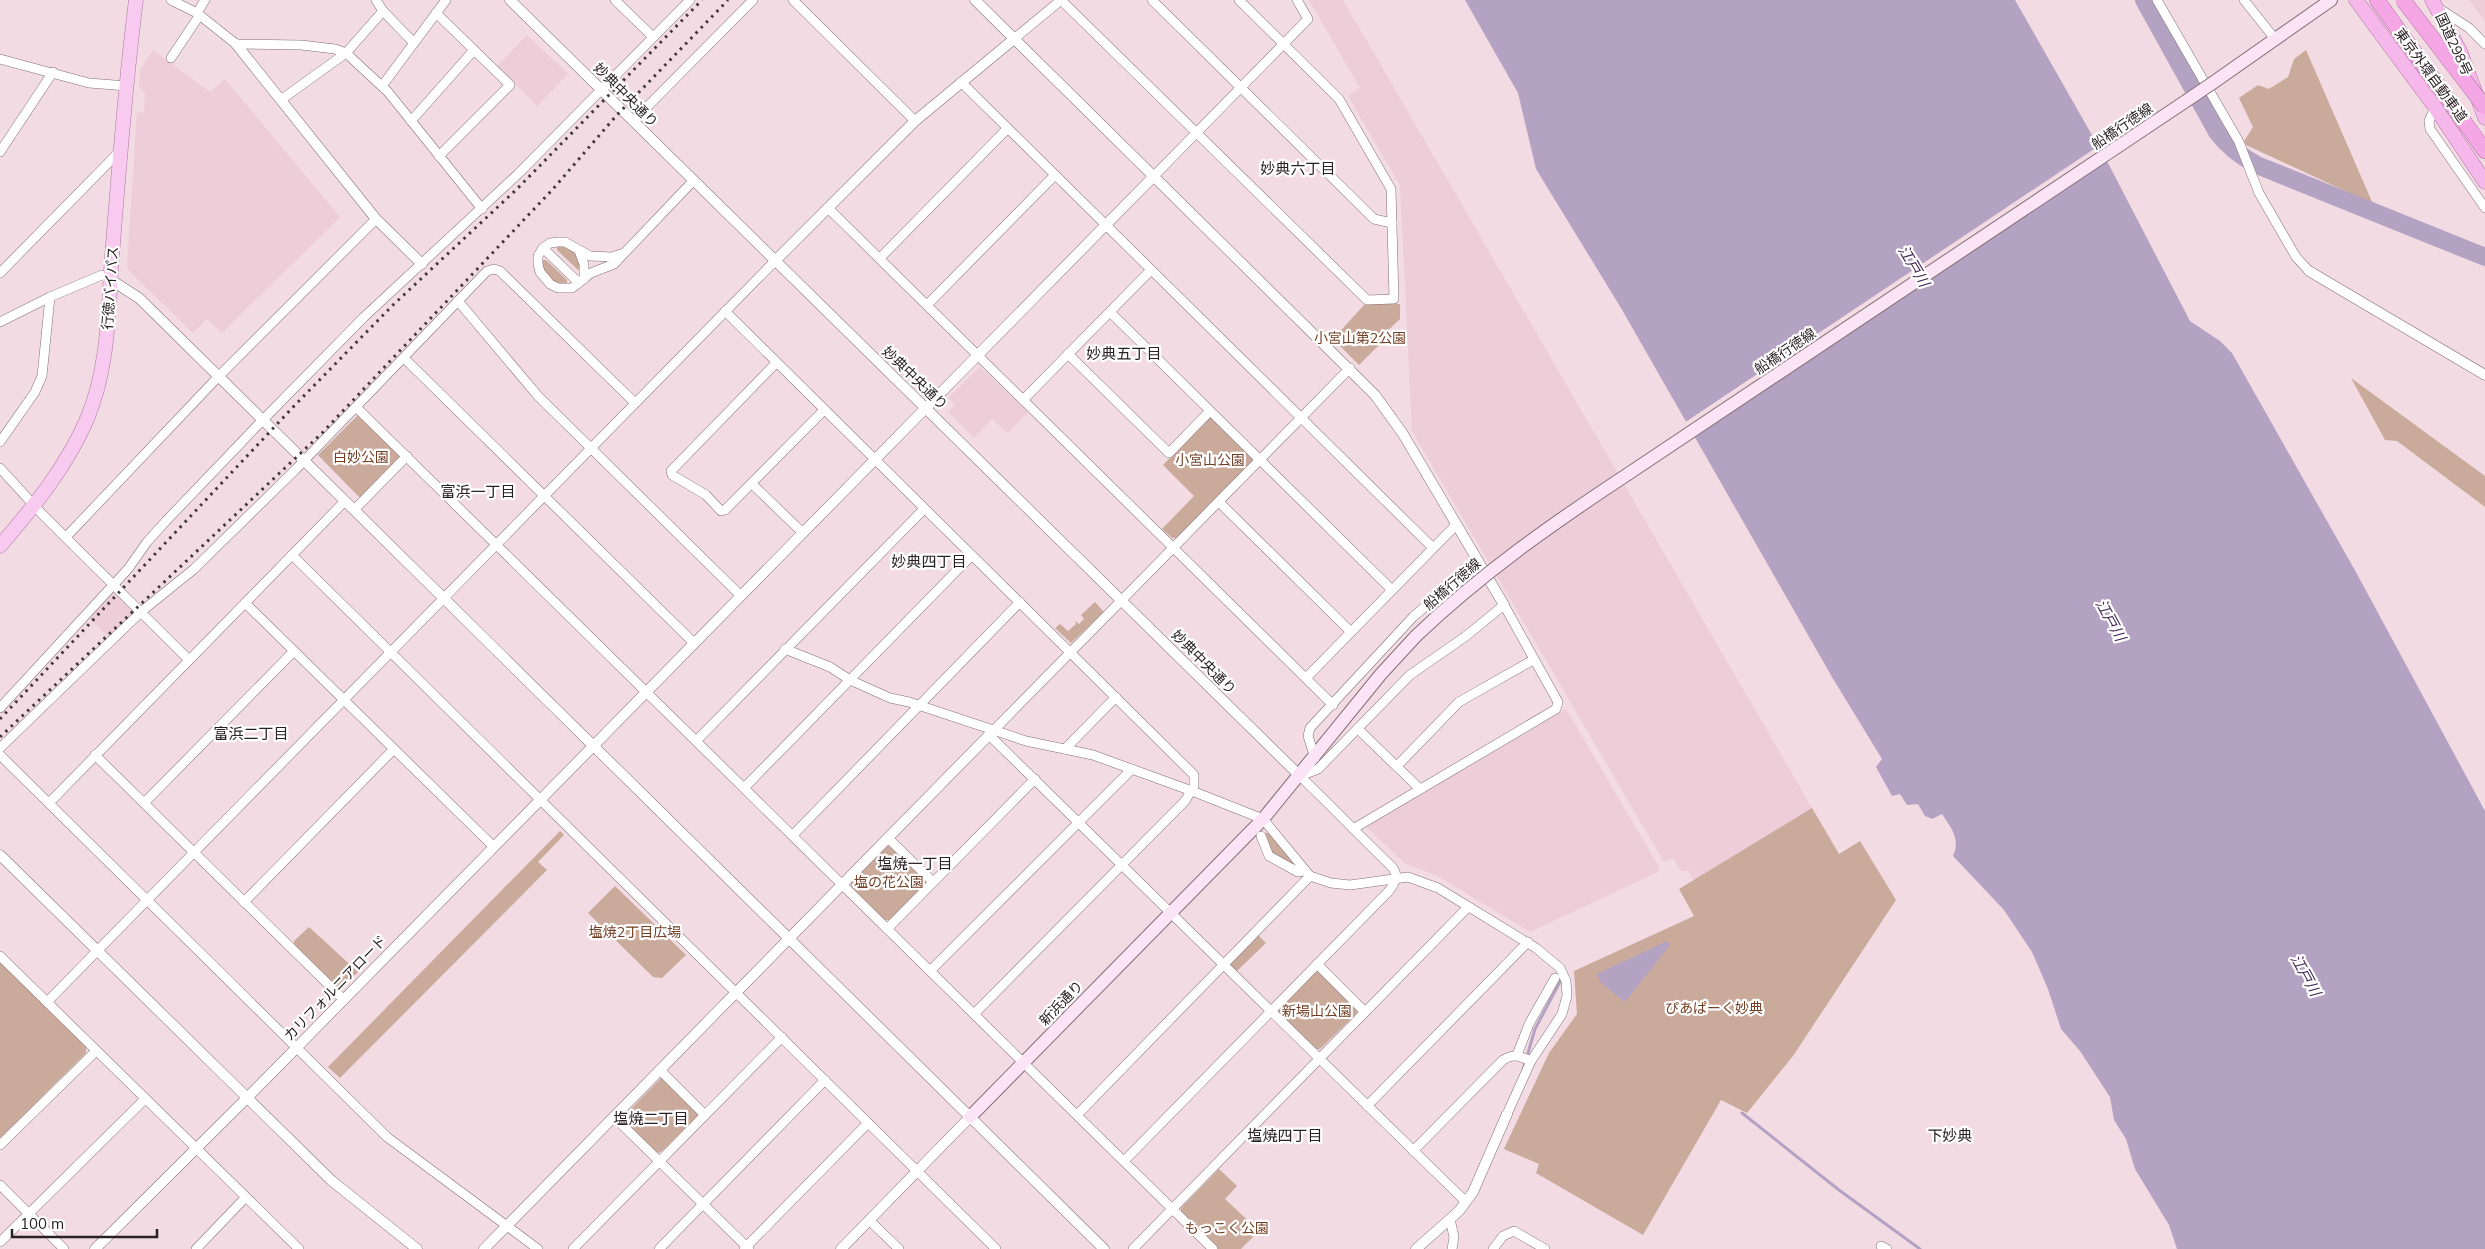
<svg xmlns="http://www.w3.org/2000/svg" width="2485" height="1249" font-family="Mulish,'Noto Sans JP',sans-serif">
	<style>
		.built { fill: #edcdd7 }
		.green { fill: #c9aa9b }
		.water { fill: #b4a2c3 }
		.pier { fill: #f2dbe2 }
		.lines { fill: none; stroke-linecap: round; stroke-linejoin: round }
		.stream { stroke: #b4a2c3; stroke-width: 3 }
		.river { stroke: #b4a2c3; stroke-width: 18 }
		.minor-casing { stroke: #846f75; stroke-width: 10 }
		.tertiary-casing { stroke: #846f75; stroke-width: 11 }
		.secondary-casing { stroke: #846f75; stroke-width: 14 }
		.primary-casing { stroke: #ad77a1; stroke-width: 15 }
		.trunk-casing { stroke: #ad77a1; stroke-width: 15 }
		.motorway-casing { stroke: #ad77a1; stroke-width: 16 }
		.minor { stroke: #fff; stroke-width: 9 }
		.tertiary { stroke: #fff; stroke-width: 10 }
		.secondary { stroke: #fce4f7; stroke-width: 12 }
		.primary { stroke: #f8caef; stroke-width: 14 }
		.trunk { stroke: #f6b8ea; stroke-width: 14 }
		.motorway { stroke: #f4a6e5; stroke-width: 15 }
		.rail { stroke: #43393c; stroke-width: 3; stroke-dasharray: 2.5 5; stroke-linecap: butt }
		.secondary-bridge-casing { stroke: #846f75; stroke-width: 14; stroke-linecap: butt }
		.motorway-bridge-casing { stroke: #ad77a1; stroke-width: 16; stroke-linecap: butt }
		.secondary-bridge { stroke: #fce4f7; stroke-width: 12 }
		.motorway-bridge { stroke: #f4a6e5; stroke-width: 15 }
		.labels { text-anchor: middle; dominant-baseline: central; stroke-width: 4.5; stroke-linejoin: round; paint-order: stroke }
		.street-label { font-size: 14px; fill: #292023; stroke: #fff }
		.park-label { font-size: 14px; fill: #723e24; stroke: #fff }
		.neighbourhood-label { font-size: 15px; fill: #292023; stroke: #fff }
		.water-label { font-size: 15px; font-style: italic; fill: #422855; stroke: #fff }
	</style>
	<rect width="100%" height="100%" fill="#f2dbe2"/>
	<g class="built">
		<path d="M1309 0H1343L1812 808 1694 881 1688 871H1681L1673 858 1664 862 1412 431 1400 185 1348 96 1360 88Z"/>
		<path d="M2469 0H2485V21L2475 8Z"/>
		<path d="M527 35 568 74 537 106 497 66Z"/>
		<path d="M153 50 210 92 225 79 340 217 222 333 207 319 193 333 130 272 127 266 137 112 144 113 145 93 139 87 140 70Z"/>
		<path d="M980 367 1028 412 1008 433 992 419 974 438 948 412 955 405 948 398Z"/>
		<path d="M113 591 135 612 109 638 88 617Z"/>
		<path d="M1566 709 1659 867 1658 872 1530 932 1436 875 1406 864 1367 828V824Z"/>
	</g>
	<g class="green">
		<path d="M2306 50 2373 204 2246 145 2244 141 2253 127 2239 98 2258 85 2269 89 2288 77 2294 59Z"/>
		<path d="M557 246C574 246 578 256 582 270H578L557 250Z"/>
		<path d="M542 260H546L567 280V284C552 284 542 274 542 260Z"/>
		<path d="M1365 304H1400V319L1380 338 1383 341 1359 365 1333 339Z"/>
		<path d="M2351 378 2485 476V507L2397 441 2385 440Z"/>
		<path d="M358 415 399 455V459L361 499 318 455Z"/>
		<path d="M1208 418H1213L1252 458V462L1178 538H1172L1162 529 1194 496 1163 465Z"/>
		<path d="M1095 602 1104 612 1071 643 1055 628 1060 624 1068 631 1076 624 1075 621 1079 624 1084 619 1081 615Z"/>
		<path d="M1812 808 1839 854 1860 841 1896 900 1793 1056 1747 1113 1721 1100 1643 1235 1536 1173 1539 1164 1504 1149 1549 1053 1577 1014 1574 971 1694 916 1679 889Z"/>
		<path d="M560 831 564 835 538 862 547 870 340 1078 328 1067Z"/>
		<path d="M1266 833H1270L1298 869 1271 855 1264 835Z"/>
		<path d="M888 844 892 845 927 879 926 883 890 920H884L851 888V882Z"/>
		<path d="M615 886 686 955 662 978 653 977 588 913Z"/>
		<path d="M309 927 358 972 340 990 294 944V941Z"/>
		<path d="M1258 935 1266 943 1236 972 1230 966V961Z"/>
		<path d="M0 962 86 1047V1053L0 1138Z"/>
		<path d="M1315 971H1320L1356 1008 1357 1013 1320 1049H1314L1279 1014 1278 1009Z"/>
		<path d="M661 1078H665L698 1111V1116L661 1152 657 1153 624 1120V1116Z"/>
		<path d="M1219 1169 1237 1186 1225 1199 1259 1231 1241 1249H1218L1181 1213V1208Z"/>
	</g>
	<g class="water">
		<path d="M1465 0H2015L2109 165 2190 321 2220 341 2232 353 2357 574 2485 811V1249H2177L2169 1225 2135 1169 2126 1139 2114 1120 2110 1097 2080 1051 2061 1029 2048 989 2032 952 2004 910 1953 856C1961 839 1951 828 1942 814L1932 819 1925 816 1918 804 1907 805 1900 794 1892 796 1876 767 1882 759 1832 677 1621 308 1536 169 1518 93Z"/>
		<path d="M1667 941 1670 945 1625 1002 1601 983 1597 974Z"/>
	</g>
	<path class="pier" d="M2100 145 2108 159 1692 438 1684 423Z"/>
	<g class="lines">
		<g class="stream">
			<path d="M1523 1070 1535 1029 1562 978"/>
			<path d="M1742 1113 1839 1190 1920 1249"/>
		</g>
		<path class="river" d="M2144 0 2217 132C2228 147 2240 156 2257 165L2485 257"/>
		<g class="minor-casing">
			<g id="minor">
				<path d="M171 0 197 13 236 44 301 45 335 49 346 53 388 92 482 209"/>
				<path d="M376 0 383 11 414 43"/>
				<path d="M615 0 653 37"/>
				<path d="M793 0 915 121"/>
				<path d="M1061 0 1367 300 1394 299 1391 189 1339 99 1239 0"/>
				<path d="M1152 0 1374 219 1392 223"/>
				<path d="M2157 0 2239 142 2259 193 2296 257 2309 271"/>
				<path d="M2244 0 2275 39"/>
				<path d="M2437 7 2469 28 2485 44"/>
				<path d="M197 13 205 0"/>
				<path d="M436 13 510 85 439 156"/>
				<path d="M1014 39 1061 0"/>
				<path d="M171 58 199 16"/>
				<path d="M0 59 89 83 127 86"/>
				<path d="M961 82 1433 548"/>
				<path d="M382 86 446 0"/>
				<path d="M282 99 346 53 383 11"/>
				<path d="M2435 107 2429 121 2430 129 2485 208"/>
				<path d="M411 121 474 50"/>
				<path d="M633 121 753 0"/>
				<path d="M0 152 53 72"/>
				<path d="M1154 176 1308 19 1297 0"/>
				<path d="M828 208 1333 705"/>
				<path d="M543 248 579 283"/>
				<path d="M579 251 584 264V279"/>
				<path d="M624 253 612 257 590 256 565 242H558L550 243 543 248 538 256V264L540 272 550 284 558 288H572L591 273 614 264 693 181"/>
				<path d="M880 258 1007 129"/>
				<path d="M0 273 121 150"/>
				<path d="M458 301 538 396 740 595"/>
				<path d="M927 305 1055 175"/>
				<path d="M725 311 1194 775V786L1185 801 974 1014"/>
				<path d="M1110 312 1392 590"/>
				<path d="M0 322 50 297 102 275 111 280"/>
				<path d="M1068 354 1169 453 1210 411"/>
				<path d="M404 358 694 643"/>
				<path d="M776 363 671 471 672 475 706 495 721 511 725 510 824 410"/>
				<path d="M1023 400 1151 270"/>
				<path d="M356 407 1213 1249"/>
				<path d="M0 442 35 392 42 376 50 297"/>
				<path d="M0 468 42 514 189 660"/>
				<path d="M752 484 803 533"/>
				<path d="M1219 502 1351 632"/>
				<path d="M354 510 407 456"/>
				<path d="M66 537 218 377 376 219"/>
				<path d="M292 555 996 1249"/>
				<path d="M245 603 494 847"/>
				<path d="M785 649 830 667 850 680 890 698 909 702 1026 741 1093 755 1192 791 1263 819 1310 876 1331 883 1350 885 1408 877 1438 888 1536 948 1560 968 1566 981 1567 996 1562 1014 1531 1061 1507 1114"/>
				<path d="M1306 678 1456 525"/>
				<path d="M0 708 128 569 147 542 166 521 254 429 364 317 518 174 690 0"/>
				<path d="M1358 729 1420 789"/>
				<path d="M993 731 1350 368"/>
				<path d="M989 735 1466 1202"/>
				<path d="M697 740 924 509"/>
				<path d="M0 748 142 611 194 569 295 470 487 271 494 269 500 271 635 403"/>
				<path d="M1065 749 1116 697"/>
				<path d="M0 755 387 1137 538 1249"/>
				<path d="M95 755 343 999"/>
				<path d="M1315 758 1308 736 1310 728 1413 617 1477 561"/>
				<path d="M1397 766 1459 702 1533 660"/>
				<path d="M745 787 971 556"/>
				<path d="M49 803 345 501"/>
				<path d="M144 803 294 651"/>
				<path d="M793 835 1020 602"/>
				<path d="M1261 836 1269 856 1298 872 1304 871"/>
				<path d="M888 838 933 882"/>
				<path d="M244 902 394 749"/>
				<path d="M887 929 1035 779"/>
				<path d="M0 956 299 1249"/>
				<path d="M1317 964 1365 1012"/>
				<path d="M930 971 1132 769"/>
				<path d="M47 1002 775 261"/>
				<path d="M1517 1055 1529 1024 1555 978"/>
				<path d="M660 1070 705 1115"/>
				<path d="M1367 1106 1528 942"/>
				<path d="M1077 1115 1310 876"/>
				<path d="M614 1117 749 1249"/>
				<path d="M0 1145 96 1051"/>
				<path d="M1413 1151 1503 1060C1514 1053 1519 1056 1531 1061"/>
				<path d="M1124 1161 1389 891C1395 883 1399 875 1392 867 1361 837 1331 806 1300 776L1318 769 1410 675 1466 636 1504 605 1558 702 1556 709 1353 829"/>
				<path d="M0 1185 64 1249"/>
				<path d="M1450 1219 1454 1237 1452 1249"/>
				<path d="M869 1220 899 1249"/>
				<path d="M0 1242 145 1099"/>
				<path d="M1881 1246 1887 1249"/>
				<path d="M196 1249 245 1198"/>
				<path d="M573 1249 782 1037"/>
				<path d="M659 1249 825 1080"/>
				<path d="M744 1249 868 1123"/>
				<path d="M1133 1249 1468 907"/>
				<path d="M1493 1249 1503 1236 1514 1231 1545 1249"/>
			</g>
		</g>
		<g class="tertiary-casing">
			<g id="tertiary">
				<path d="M510 0 1300 776"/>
				<path d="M975 0 1375 395 1403 434 1504 605"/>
				<path d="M236 44 376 219 422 264"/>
				<path d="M775 261 915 121 1014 39"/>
				<path d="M2309 271 2485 375"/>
				<path d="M111 280 139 298 1104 1249"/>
				<path d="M0 855 332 1181 417 1249"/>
				<path d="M95 1249 247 1098 1154 176"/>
				<path d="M484 1249 993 731"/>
				<path d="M841 1249 970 1117"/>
				<path d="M1416 1249 1459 1211 1473 1192 1507 1114"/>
			</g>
		</g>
		<g class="secondary-casing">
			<g id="secondary">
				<path d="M2214 82 2331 0"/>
				<path d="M1628 474 2186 101"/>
				<path d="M970 1117 1263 819 1381 674 1416 636"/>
			</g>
		</g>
		<g class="primary-casing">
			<path id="primary" d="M0 546C34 506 66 468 87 419 109 367 108 311 112 256 119 170 125 85 136 0"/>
		</g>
		<g class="trunk-casing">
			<g id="trunk">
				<path d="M2356 0 2435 107 2485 182"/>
				<path d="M2432 0 2460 51 2485 118"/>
			</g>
		</g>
		<g class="motorway-casing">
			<path id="motorway" d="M2377 0 2485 151"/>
		</g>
		<use href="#minor" class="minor"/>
		<use href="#tertiary" class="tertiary"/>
		<use href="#secondary" class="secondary"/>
		<use href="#primary" class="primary"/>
		<use href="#trunk" class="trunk"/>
		<use href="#motorway" class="motorway"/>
		<g class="rail">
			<path d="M0 719 295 405 393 305 517 189 702 0"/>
			<path d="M0 737 322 433 553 189 616 116 728 0"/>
		</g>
		<g class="secondary-bridge-casing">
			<g id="secondary-bridge">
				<path d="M2186 101 2214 82"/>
				<path d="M1416 636C1482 573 1552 524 1628 474"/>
			</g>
		</g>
		<g class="motorway-bridge-casing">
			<path id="motorway-bridge" d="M2403 0 2485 107"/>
		</g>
		<use href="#secondary-bridge" class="secondary-bridge"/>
		<use href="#motorway-bridge" class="motorway-bridge"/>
	</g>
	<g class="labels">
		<g class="street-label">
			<text transform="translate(2454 44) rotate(65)">国道298号</text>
			<text transform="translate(2431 75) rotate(54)">東京外環自動車道</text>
			<text transform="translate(626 95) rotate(45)">妙典中央通り</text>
			<text transform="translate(2122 126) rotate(-34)">船橋行徳線</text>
			<text transform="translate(110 288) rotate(-86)">行徳バイパス</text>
			<text transform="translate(1785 351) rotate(-34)">船橋行徳線</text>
			<text transform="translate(915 378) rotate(44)">妙典中央通り</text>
			<text transform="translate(1452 584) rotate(-41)">船橋行徳線</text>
			<text transform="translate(1204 662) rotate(45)">妙典中央通り</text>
			<text transform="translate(335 988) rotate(-46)">カリフォルニアロード</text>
			<text transform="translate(1061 1003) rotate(-46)">新浜通り</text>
		</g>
		<g class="park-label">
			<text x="1360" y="338">小宮山第2公園</text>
			<text x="361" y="457">白妙公園</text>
			<text x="1210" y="460">小宮山公園</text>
			<text x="889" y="882">塩の花公園</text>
			<text x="635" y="932">塩焼2丁目広場</text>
			<text x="1714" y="1008">ぴあぱーく妙典</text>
			<text x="1317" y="1011">新場山公園</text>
			<text x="1227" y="1228">もっこく公園</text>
		</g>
		<g class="neighbourhood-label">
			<text x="1298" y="168">妙典六丁目</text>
			<text x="1124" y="353">妙典五丁目</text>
			<text x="478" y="491">富浜一丁目</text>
			<text x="929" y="561">妙典四丁目</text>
			<text x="251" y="733">富浜二丁目</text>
			<text x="915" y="863">塩焼一丁目</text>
			<text x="651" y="1118">塩焼二丁目</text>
			<text x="1285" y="1135">塩焼四丁目</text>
			<text x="1950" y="1135">下妙典</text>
		</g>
		<g class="water-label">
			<text transform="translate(1914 266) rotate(59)">江戸川</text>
			<text transform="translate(2111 620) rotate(61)">江戸川</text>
			<text transform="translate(2306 975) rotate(61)">江戸川</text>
		</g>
	</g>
	<path d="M12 1229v8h145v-8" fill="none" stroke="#292023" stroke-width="2.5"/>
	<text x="20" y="1229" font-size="15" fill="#292023" stroke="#ffffff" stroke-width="4" paint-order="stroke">100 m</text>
</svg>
